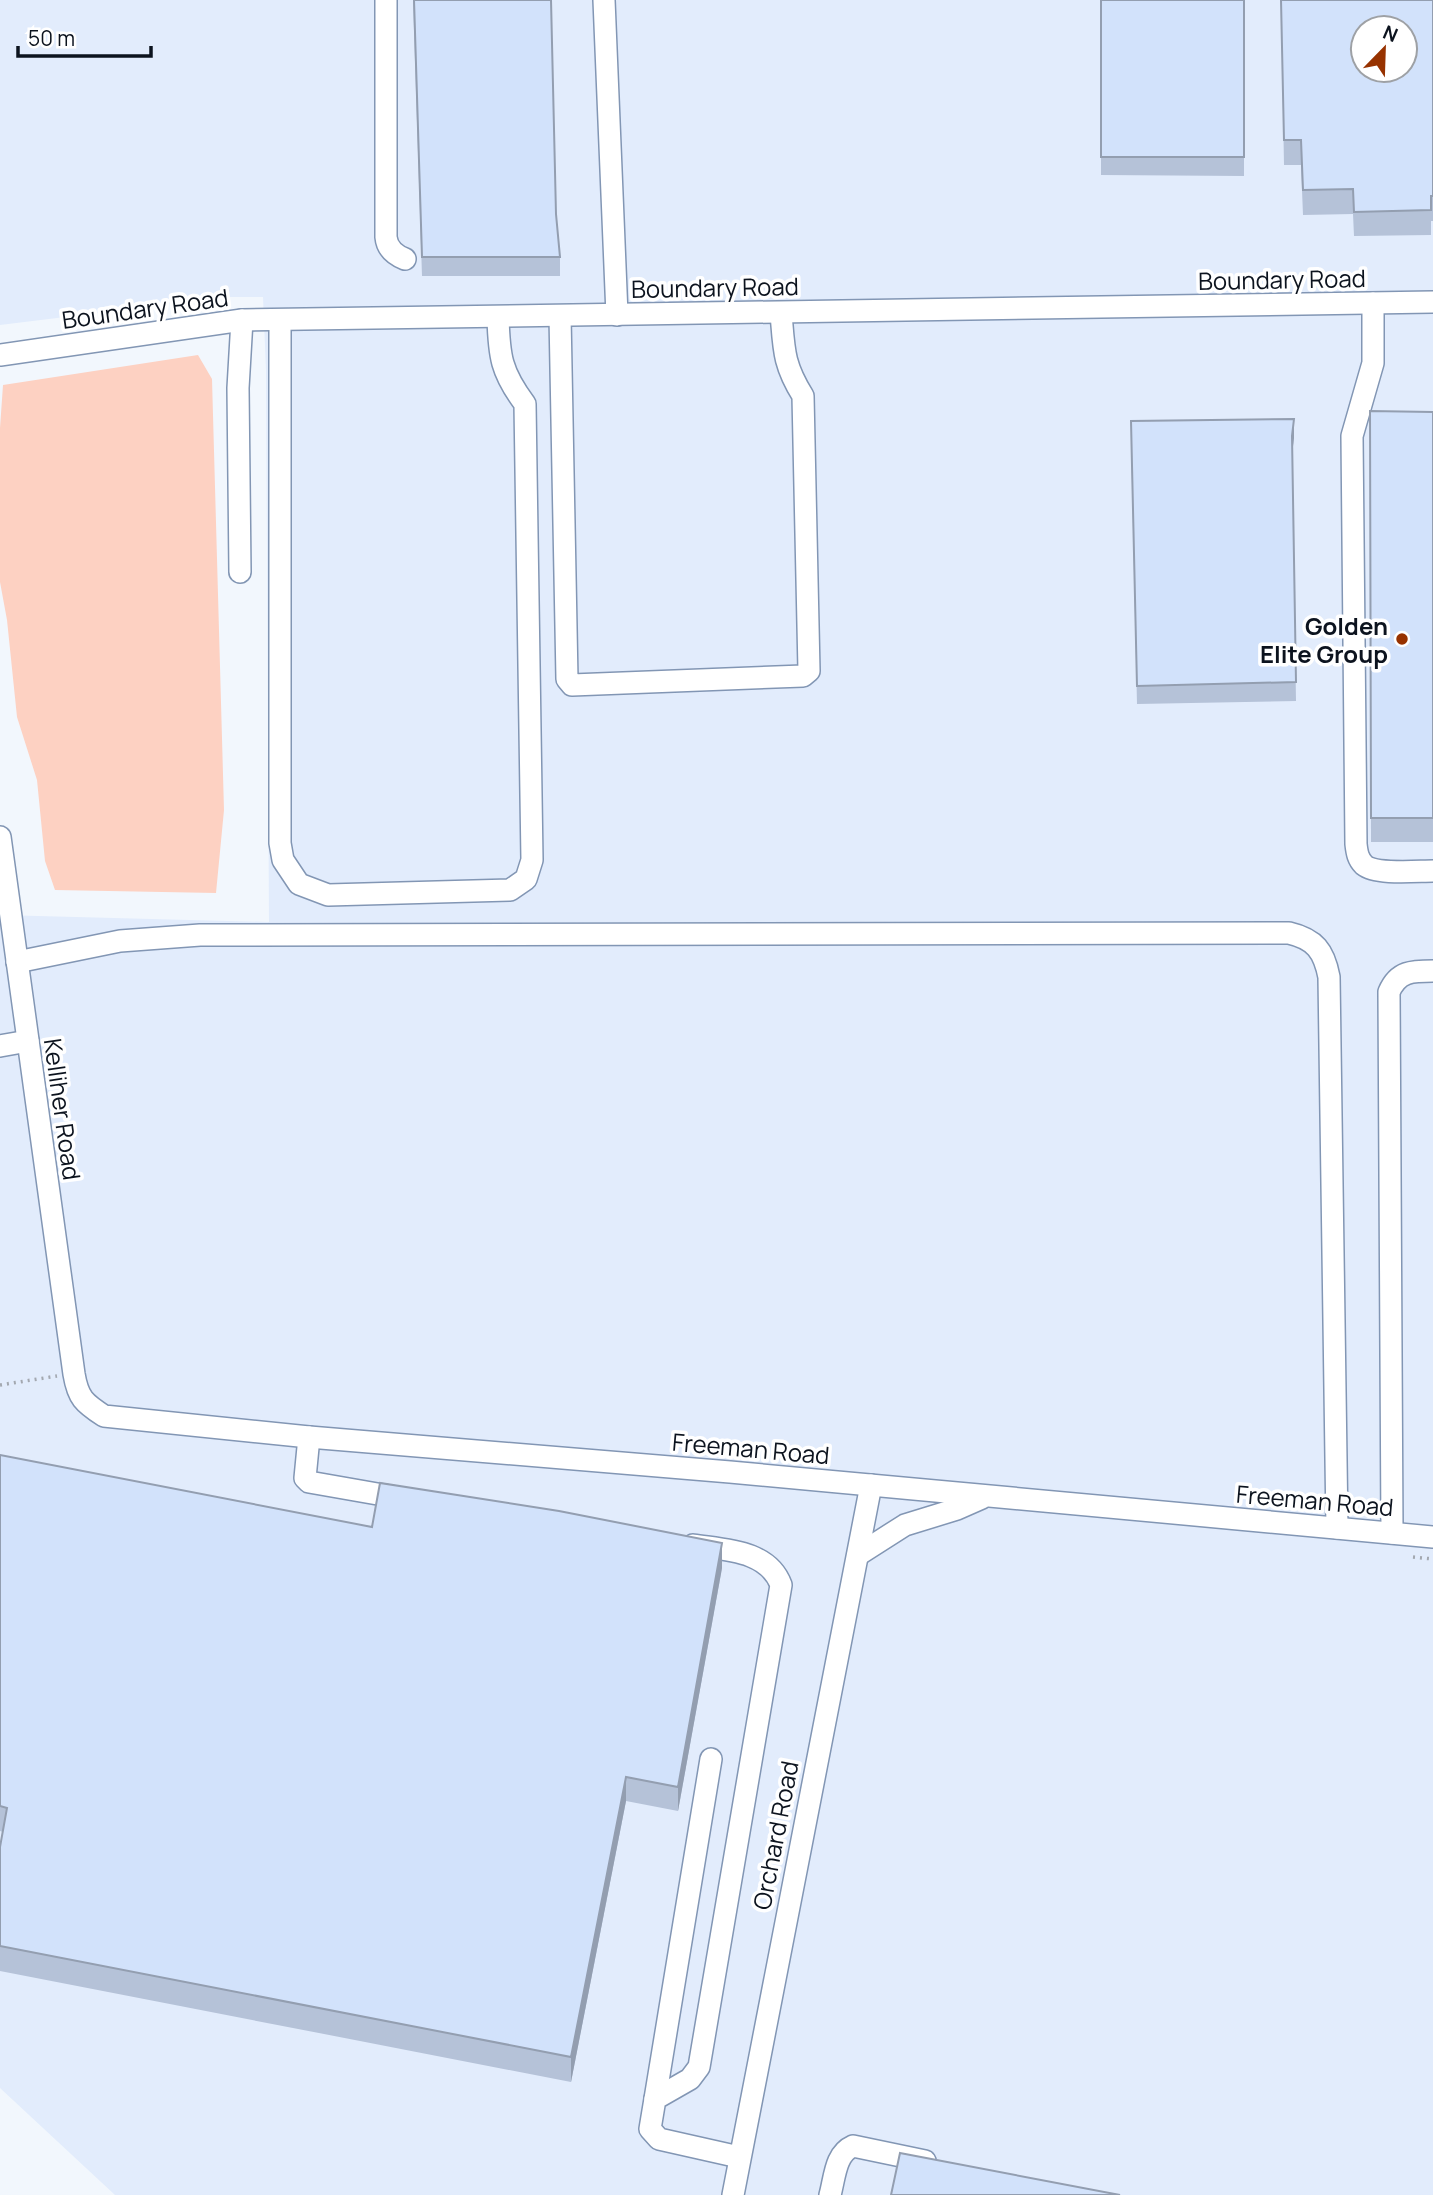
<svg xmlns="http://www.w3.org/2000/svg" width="1433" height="2195" font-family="Manrope,sans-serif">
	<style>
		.built { fill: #e2ecfc; fill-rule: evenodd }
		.green { fill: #fdd1c2 }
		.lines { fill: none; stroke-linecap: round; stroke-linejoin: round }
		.minor-casing { stroke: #8296b4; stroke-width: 24 }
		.path { stroke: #a3a8b0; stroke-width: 3.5; stroke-dasharray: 2 5; stroke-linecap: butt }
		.minor { stroke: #fff; stroke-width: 21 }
		.wall { fill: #b5c2d8 }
		.shaded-wall { fill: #939eb0 }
		.building { fill: #d2e2fb; stroke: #939eb0; stroke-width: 2; fill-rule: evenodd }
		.poi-dot { fill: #973200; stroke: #fff; stroke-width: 2.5 }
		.labels { text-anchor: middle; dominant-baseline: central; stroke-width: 7; stroke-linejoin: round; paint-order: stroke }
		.street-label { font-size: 24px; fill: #0c131e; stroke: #fff }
		.poi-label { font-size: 24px; font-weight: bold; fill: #0c131e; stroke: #fff; text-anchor: end }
	</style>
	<rect width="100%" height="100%" fill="#f2f7fd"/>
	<path class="built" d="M0 0H1433V2195H115L0 2088V915L269 922 266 370 263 297H228L0 325ZM1363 28H1405V70H1363Z"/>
	<path class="green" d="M198 355 212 379 224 810 216 893 55 890 45 861 37 780 17 717 7 620 0 582V428L3 385Z"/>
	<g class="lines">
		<g class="minor-casing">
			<g id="minor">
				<path d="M386 0V237C387 248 395 255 405 259"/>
				<path d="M604 0 617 315"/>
				<path d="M1373 303V363L1352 436 1356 844C1357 853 1358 859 1364 865 1376 875 1417 871 1433 871"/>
				<path d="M560 316 567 679 572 685 803 676 809 671 803 396C783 364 784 349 781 313"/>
				<path d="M280 320V843L283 860 299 884 328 895 510 890 526 879 532 860 525 404C501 372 499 356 498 317"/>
				<path d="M0 355 242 320 1433 302"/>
				<path d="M240 572 238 388 242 320"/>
				<path d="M0 837 74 1374C78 1398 84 1403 104 1416L309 1437 730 1472 1433 1537"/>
				<path d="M17 962 120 941 200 935 1289 933C1315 939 1324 951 1329 977L1337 1528"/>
				<path d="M0 1046 28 1041"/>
				<path d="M309 1437 305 1478 309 1482 406 1499"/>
				<path d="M1392 1533 1389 992C1398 971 1412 971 1433 971"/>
				<path d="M693 1545C725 1550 768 1550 781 1585L699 2067 690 2079 655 2099 650 2129 659 2139 739 2157"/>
				<path d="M858 1555 905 1525 957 1509 982 1498"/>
				<path d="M655 2099 711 1759"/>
				<path d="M733 2195 871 1485"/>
				<path d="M830 2195C835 2177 835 2154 853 2146L925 2161"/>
			</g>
		</g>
		<g class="path">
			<path d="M0 1385 57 1376"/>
			<path d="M1413 1557 1433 1559"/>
		</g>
		<use href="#minor" class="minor"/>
	</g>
	<g class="wall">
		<path d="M413 0H551L556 214 560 257V276H422Z"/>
		<path d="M1101 0H1244V176L1101 175Z"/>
		<path d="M1281 0H1433V221H1431V235L1354 236 1353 214 1303 215 1301 165H1284Z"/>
		<path d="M1370 411 1433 412V842H1371Z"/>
		<path d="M1294 438 1292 452 1296 701 1137 704 1131 440Z"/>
		<path d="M0 1455 372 1527 722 1568 678 1811 626 1801 571 2082 0 1971V1847L3 1832 0 1831Z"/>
	</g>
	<g class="shaded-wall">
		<path d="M1294 419V438L1292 455V436Z"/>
		<path d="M722 1543V1568L678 1811V1787Z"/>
		<path d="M626 1777V1801L571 2082V2057Z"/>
	</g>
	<g class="building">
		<path d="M414 0H551L556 214 560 257H422Z"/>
		<rect x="1101" y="0" width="143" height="157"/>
		<path d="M1281 0H1433V196H1431V210L1354 212 1353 189 1303 190 1301 140H1284ZM1363 28H1405V70H1363Z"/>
		<path d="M1370 411 1433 412V818H1371Z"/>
		<path d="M1294 419 1292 436 1296 682 1137 686 1131 421Z"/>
		<path d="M0 1455 372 1527 380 1483 559 1511 722 1543 678 1787 626 1777 571 2057 0 1946V1847L7 1808 0 1806Z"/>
		<path d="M900 2153 1120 2195H891Z"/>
	</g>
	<circle class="poi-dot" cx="1402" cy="639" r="7"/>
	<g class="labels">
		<g class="street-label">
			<text transform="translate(1282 279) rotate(-1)">Boundary Road</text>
			<text transform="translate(715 287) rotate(-1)">Boundary Road</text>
			<text transform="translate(145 308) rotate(-8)">Boundary Road</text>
			<text transform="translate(63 1109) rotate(82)">Kelliher Road</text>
			<text transform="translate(751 1448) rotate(5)">Freeman Road</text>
			<text transform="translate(1315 1500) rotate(5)">Freeman Road</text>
			<text transform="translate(775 1835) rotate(-79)">Orchard Road</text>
		</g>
		<g class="poi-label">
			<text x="1388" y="625">Golden<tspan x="1388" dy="28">Elite Group</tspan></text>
		</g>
	</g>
	<g transform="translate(1384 49) rotate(23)"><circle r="33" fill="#ffffff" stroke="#9ea1a5" stroke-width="2"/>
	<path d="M0-5L12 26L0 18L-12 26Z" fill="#973200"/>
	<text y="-10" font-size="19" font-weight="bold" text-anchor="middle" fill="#0c131e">N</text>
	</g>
	<path d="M18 46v10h133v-10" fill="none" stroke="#0c131e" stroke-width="3.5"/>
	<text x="28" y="46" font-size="21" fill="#0c131e" stroke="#ffffff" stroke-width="5" paint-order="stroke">50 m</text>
</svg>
